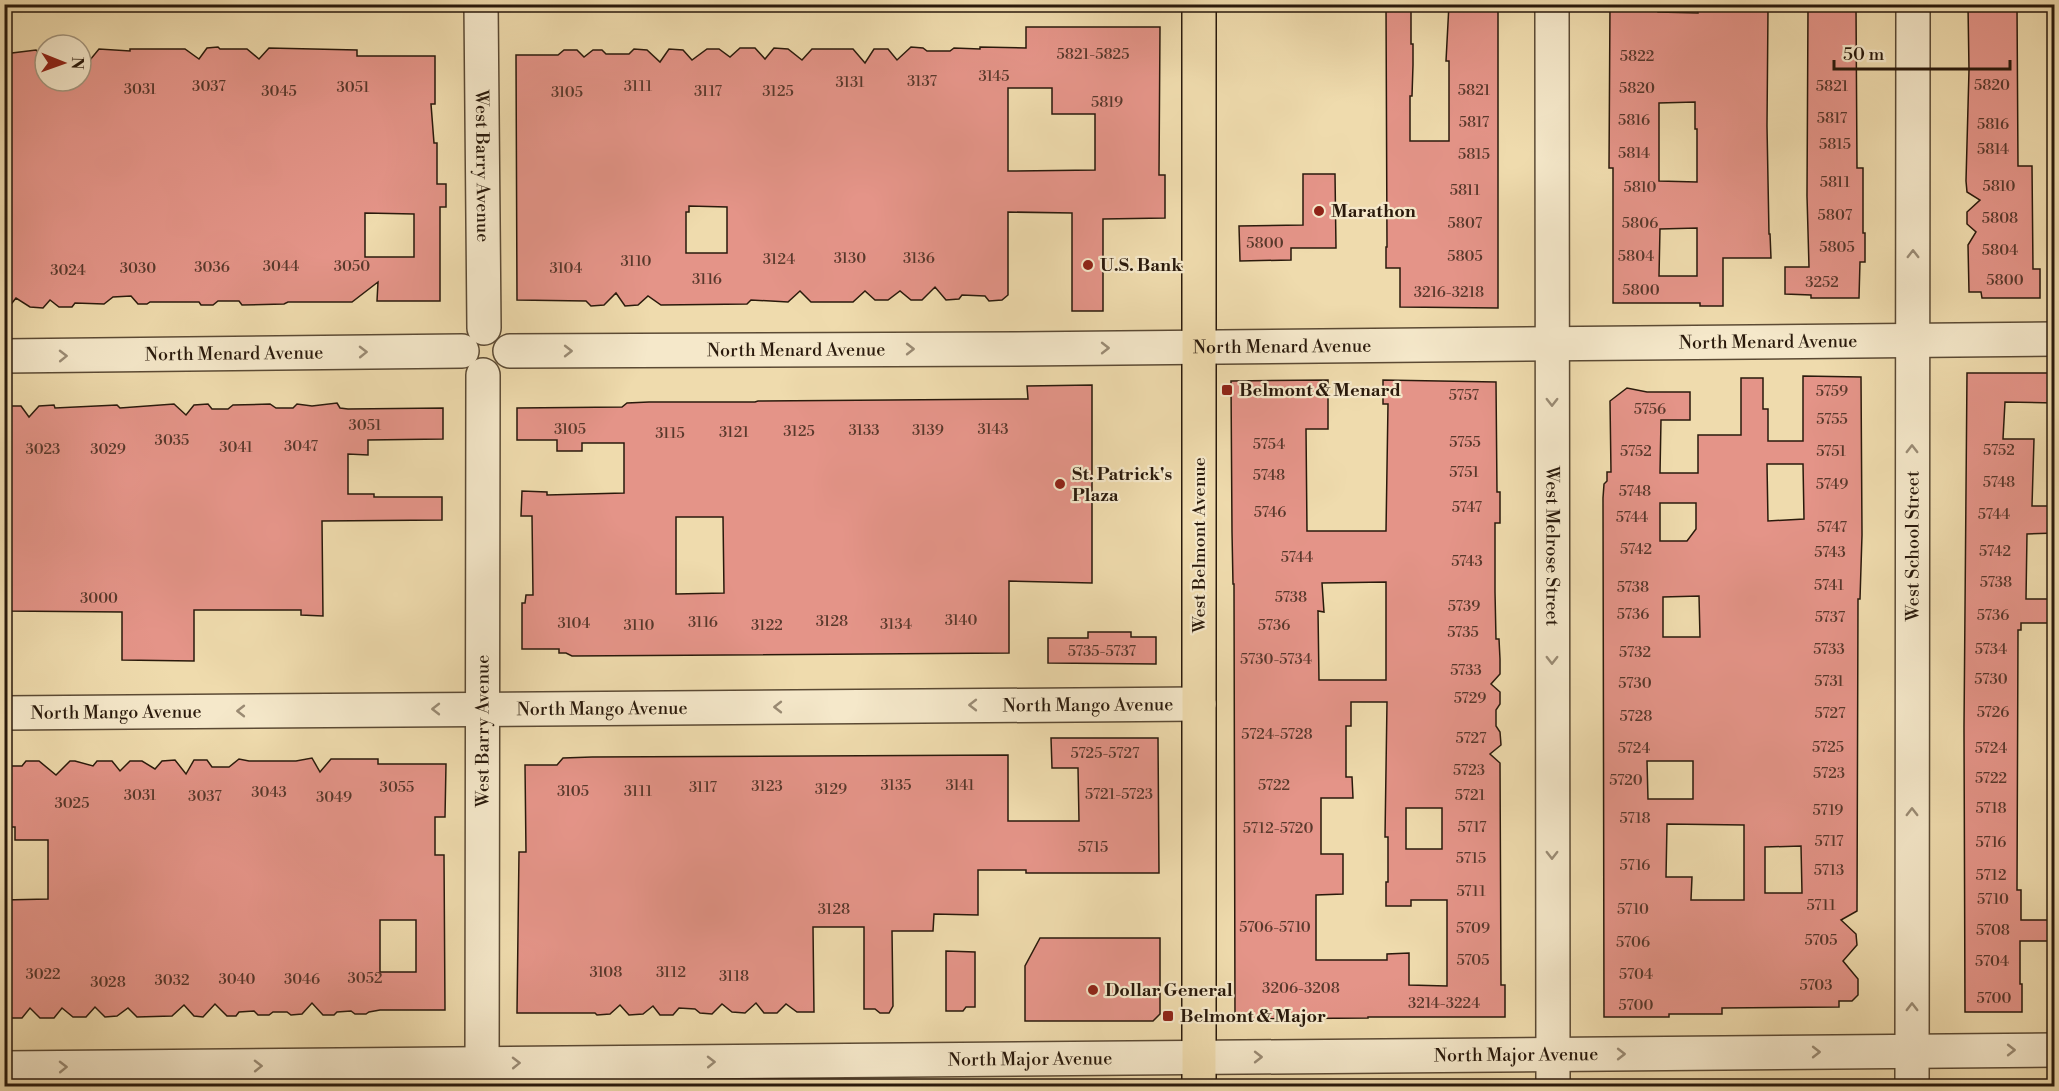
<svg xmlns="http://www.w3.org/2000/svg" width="2059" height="1091" font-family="'Libre Bodoni',serif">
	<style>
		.building { fill: #e49488; stroke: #2a1a0c; stroke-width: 1.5; fill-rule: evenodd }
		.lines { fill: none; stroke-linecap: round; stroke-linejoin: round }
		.minor-casing { stroke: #5b4a34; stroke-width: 36 }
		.major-casing { stroke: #2a1a0c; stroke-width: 36 }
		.minor { stroke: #f5e8ca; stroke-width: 33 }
		.major { stroke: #efdbad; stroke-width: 33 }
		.oneway { stroke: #9a8b74 }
		.poi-dot { fill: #8f2418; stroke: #f5e8ca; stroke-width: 2 }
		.labels { text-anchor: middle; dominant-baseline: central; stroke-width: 4.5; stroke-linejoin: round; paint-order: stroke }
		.number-label { font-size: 15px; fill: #58382b }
		.street-label { font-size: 18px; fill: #2a1a0c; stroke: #f5e8ca }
		.poi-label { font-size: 18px; font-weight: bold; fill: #2a1a0c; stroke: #f5e8ca; text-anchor: start }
	</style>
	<rect width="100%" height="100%" fill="#efdbad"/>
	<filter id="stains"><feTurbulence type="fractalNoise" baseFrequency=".00333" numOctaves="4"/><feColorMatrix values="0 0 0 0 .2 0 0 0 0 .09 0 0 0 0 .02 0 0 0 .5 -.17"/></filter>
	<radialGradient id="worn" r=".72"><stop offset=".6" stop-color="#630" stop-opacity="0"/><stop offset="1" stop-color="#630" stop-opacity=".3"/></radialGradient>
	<g class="building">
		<path d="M1386 4H1411V44H1413V65L1412 96H1410V141H1449V61H1446L1449 4H1498V308L1400 307V268H1386V247H1387Z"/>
		<path d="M1610 4H1658V12L1698 13V10L1768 9 1767 126 1769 234H1770L1771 258H1723V306H1700V303H1613V168H1609ZM1695 102V129H1697V182L1659 181V103ZM1697 228V276H1659L1660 229Z"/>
		<path d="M1968 6H2017L2018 166H2032L2033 269H2040V298H1982L1981 292H1969L1968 245 1976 232 1967 224V212L1980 200 1967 192 1966 181 1969 70Z"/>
		<path d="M1808 7H1856L1857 168H1863V233H1865V262H1860L1859 298H1811V295L1785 294V267H1809L1807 196Z"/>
		<path d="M1026 27H1160L1159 175H1165V218L1103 219V311H1072V213L1008 212V295L1002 300 989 301 985 296 962 295 959 299 946 300 935 287 922 300H911L900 291 888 300H875L865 291 853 302H811L800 291 788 302 751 300 747 304 661 305 648 296 638 305 625 306 616 293 604 305 591 306 586 301 517 300 516 55H558L564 50H577L584 57 593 50H602L606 54H629L634 49 647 50 660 62 669 49 683 50 692 60 707 49H719L730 57 740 48H755L765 59 774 48 788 49 802 60 812 49H853L865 63 874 49H888L897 60 911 47 923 48 927 51H950L954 48 980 49V47L1026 48ZM1008 88H1052V114H1095V170L1008 171ZM689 206 727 207V253H686V212H689Z"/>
		<path d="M218 47 220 49H247L259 59 269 48 357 50V56H435V104H431L434 143H437V184H446V207H440V301H377L378 282 352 302H288L284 304 242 305 239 301H218L213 305H201L199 302H150L147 304H138L131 296 113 297 104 304 75 303 72 307H59L50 300 43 308 30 307 16 298 4 313V54L36 50 40 54H45V81H81V52L90 60 99 49 130 51V49H185L199 59 207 48ZM365 213 414 214V257H365Z"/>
		<path d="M1303 174H1335L1336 248H1291V260L1240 261 1239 226 1303 225Z"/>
		<path d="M1967 373H2055V403L2005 402 2003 439H2034L2032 506H2055V533L2027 534 2026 599H2055V623H2021V630H2018L2017 890H2021V920H2055V941H2020V984H2022V1012H1965L1964 727Z"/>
		<path d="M1803 376 1861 377 1862 535 1860 599H1858L1857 911 1841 920 1856 934 1857 945 1843 961 1858 979V995L1852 1001H1839V1007L1722 1008V1014H1669V1017H1604L1603 498 1604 484 1607 481V472H1611L1610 401 1627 388 1647 392H1690V420H1661L1660 473H1698V435H1741V378H1763V409H1768V441H1803ZM1767 464H1803L1804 519 1768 521ZM1660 503H1696V529L1687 541H1660ZM1699 596 1700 637H1663V597ZM1647 761H1693V799H1648ZM1667 824 1744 825V900H1691L1692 877H1666ZM1801 846 1802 893H1765V847Z"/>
		<path d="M1328 380V429H1306L1307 531H1386L1388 404H1383V380L1496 382 1497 492H1500V523H1495V592L1496 639H1499L1500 659V674L1491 684 1500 692V704L1496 710V726L1500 732 1501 745 1490 754 1500 763 1501 985H1505V1017H1368V1018L1235 1019 1234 584H1233L1232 532 1231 381ZM1386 582V680H1319L1318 611 1324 612 1322 583ZM1351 702H1387L1385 837H1388V882H1386V906H1411V900H1447V986L1409 985V953L1387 954V960H1316V895L1343 894V854H1321V798H1353L1352 777H1346V726H1351ZM1406 808H1442V849H1406Z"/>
		<path d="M1092 385V583L1009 581V653L572 656 566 653H559V649H522V603H525L526 595H533L532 516H521L522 491 547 492V495L624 493V443H582V451H557V440H517V408L622 407 627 403 649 402H755L758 401 1028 399 1027 386ZM676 517H723L724 593 676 594Z"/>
		<path d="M337 403 340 408 348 409 443 408V439L368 440V455L348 454V494H374V497H442V520L322 521 323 616 301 615V610H194V661L122 660V612L4 611V406H21L29 417 39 406 54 405 55 408 117 405 120 408 174 404 186 415 194 405 208 404 212 409H228L233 405 270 404 276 408H293L297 404 312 406Z"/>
		<path d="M1088 632H1131V637H1156V664L1048 663V638H1088Z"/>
		<path d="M1051 738H1158L1159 873H1026V870H978V915L934 914 933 931H892L893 1006 889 1013H880L875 1009H864V927H813L814 1012H797L786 1004 777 1013H764L756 1003 745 1013 732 1012 722 1004 712 1014 700 1013 695 1009 679 1008 673 1015H660L653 1006 643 1014 629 1015 620 1005 610 1014 597 1015 595 1013H517L519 852H526L525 765H557L563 758 592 757 1008 755V821H1079L1078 768H1052Z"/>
		<path d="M312 758 320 772 331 759H378V764H446L445 817H435V855H444L445 1010H380L369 1012 366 1014H355L351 1011 337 1012 334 1015H323L312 1003 302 1014 291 1015 287 1012H273L269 1015H258L254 1011 239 1012 236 1016H227L215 1004 203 1017 194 1016 184 1005 172 1016 137 1017 128 1008 117 1016 105 1017 95 1007 86 1017H73L62 1008 54 1018H40L30 1008 22 1018H4V900L48 899V840H15V827H4V766H22L26 761H39L56 775 70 761H75L93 766 97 761H112L120 771 130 761H142L155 769 162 761 175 760 186 774 194 760H207L212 767H229L239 759 249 761H296ZM380 920H416V972H380Z"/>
		<path d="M1040 938H1160V1014L1153 1021H1025V966Z"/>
		<path d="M946 951 975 952V1007H966L963 1011H946Z"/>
	</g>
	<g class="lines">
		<g class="minor-casing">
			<g id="minor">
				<path id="s1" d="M481 4 484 328"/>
				<path id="s2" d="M1552 4 1553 1086"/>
				<path id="s3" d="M510 351 1017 349 2054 339"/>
				<path id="s4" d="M4 356 462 351"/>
				<path id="s5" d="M4 713 1199 704"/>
				<path id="s6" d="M4 1068 2054 1050"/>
				<path id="s7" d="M482 1085 483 375"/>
				<path id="s8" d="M1912 1086 1913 4"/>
			</g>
		</g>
		<g class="major-casing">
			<path id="major" d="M1199 1086V4"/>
		</g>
		<use href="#minor" class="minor"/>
		<use href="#major" class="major"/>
	</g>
	<defs><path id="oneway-chevron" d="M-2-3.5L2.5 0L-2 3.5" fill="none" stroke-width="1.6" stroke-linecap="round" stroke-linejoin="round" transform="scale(1.5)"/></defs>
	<g class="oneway">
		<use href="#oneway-chevron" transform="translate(1913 254) rotate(-90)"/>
		<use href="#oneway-chevron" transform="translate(1105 348)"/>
		<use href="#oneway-chevron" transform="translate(910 349)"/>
		<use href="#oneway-chevron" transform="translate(568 351)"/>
		<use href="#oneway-chevron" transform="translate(363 352) rotate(-1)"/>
		<use href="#oneway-chevron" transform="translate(63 356) rotate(-1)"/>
		<use href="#oneway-chevron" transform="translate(1552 402) rotate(90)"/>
		<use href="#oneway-chevron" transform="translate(1912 449) rotate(-90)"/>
		<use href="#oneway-chevron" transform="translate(1552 660) rotate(90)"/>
		<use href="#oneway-chevron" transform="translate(973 705) rotate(180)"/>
		<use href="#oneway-chevron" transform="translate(778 707) rotate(180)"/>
		<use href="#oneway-chevron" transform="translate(436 709) rotate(180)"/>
		<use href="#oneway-chevron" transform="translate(241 711) rotate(180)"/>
		<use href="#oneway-chevron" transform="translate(1912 812) rotate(-90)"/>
		<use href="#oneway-chevron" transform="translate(1552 855) rotate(90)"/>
		<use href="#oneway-chevron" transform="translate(1912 1007) rotate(-90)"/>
		<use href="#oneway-chevron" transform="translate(2011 1050)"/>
		<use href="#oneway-chevron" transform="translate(1816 1052)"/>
		<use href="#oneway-chevron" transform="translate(1621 1054)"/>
		<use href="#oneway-chevron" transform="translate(1258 1057)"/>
		<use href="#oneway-chevron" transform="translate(711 1062) rotate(-1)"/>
		<use href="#oneway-chevron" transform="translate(516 1063) rotate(-1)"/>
		<use href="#oneway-chevron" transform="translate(258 1066) rotate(-1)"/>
		<use href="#oneway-chevron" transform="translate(63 1067) rotate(-1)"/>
	</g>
	<g class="poi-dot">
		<circle cx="1319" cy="211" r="6"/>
		<circle cx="1088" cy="265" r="6"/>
		<rect x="1221" y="384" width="12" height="12" rx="3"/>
		<circle cx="1060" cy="484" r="6"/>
		<circle cx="1093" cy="990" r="6"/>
		<rect x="1162" y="1010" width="12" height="12" rx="3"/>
	</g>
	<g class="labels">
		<g class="number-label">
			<text x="1093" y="54">5821-5825</text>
			<text x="1637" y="56">5822</text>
			<text x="994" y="76">3145</text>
			<text x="922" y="81">3137</text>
			<text x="850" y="82">3131</text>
			<text x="1992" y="85">5820</text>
			<text x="209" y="86">3037</text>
			<text x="638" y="86">3111</text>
			<text x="1832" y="86">5821</text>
			<text x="353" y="87">3051</text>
			<text x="1637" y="88">5820</text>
			<text x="140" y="89">3031</text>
			<text x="1474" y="90">5821</text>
			<text x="279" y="91">3045</text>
			<text x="708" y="91">3117</text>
			<text x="778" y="91">3125</text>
			<text x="567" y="92">3105</text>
			<text x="1107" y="102">5819</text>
			<text x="1832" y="118">5817</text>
			<text x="1634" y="120">5816</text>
			<text x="1474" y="122">5817</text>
			<text x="1993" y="124">5816</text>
			<text x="1835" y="144">5815</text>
			<text x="1993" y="149">5814</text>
			<text x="1634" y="153">5814</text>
			<text x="1474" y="154">5815</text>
			<text x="1835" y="182">5811</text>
			<text x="1999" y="186">5810</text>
			<text x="1640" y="187">5810</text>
			<text x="1465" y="190">5811</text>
			<text x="1835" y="215">5807</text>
			<text x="2000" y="218">5808</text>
			<text x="1465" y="223">5807</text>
			<text x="1640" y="223">5806</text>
			<text x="1265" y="243">5800</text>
			<text x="1837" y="247">5805</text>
			<text x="2000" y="250">5804</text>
			<text x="1465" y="256">5805</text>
			<text x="1636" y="256">5804</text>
			<text x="850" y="258">3130</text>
			<text x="919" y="258">3136</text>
			<text x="779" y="259">3124</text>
			<text x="636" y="261">3110</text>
			<text x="281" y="266">3044</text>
			<text x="352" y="266">3050</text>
			<text x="212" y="267">3036</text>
			<text x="138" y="268">3030</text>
			<text x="566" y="268">3104</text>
			<text x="68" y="270">3024</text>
			<text x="707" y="279">3116</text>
			<text x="2005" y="280">5800</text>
			<text x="1822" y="282">3252</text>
			<text x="1641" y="290">5800</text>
			<text x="1449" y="292">3216-3218</text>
			<text x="1832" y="391">5759</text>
			<text x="1464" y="395">5757</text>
			<text x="1650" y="409">5756</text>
			<text x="1832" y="419">5755</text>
			<text x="365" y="425">3051</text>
			<text x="570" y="429">3105</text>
			<text x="993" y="429">3143</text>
			<text x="864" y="430">3133</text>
			<text x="928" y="430">3139</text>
			<text x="799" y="431">3125</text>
			<text x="734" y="432">3121</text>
			<text x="670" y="433">3115</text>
			<text x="172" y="440">3035</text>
			<text x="1465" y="442">5755</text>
			<text x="1269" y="444">5754</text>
			<text x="301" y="446">3047</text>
			<text x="236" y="447">3041</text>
			<text x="43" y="449">3023</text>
			<text x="108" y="449">3029</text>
			<text x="1999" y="450">5752</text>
			<text x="1636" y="451">5752</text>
			<text x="1831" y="451">5751</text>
			<text x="1464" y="472">5751</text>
			<text x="1269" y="475">5748</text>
			<text x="1999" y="482">5748</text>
			<text x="1832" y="484">5749</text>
			<text x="1635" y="491">5748</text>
			<text x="1467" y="507">5747</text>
			<text x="1270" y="512">5746</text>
			<text x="1994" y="514">5744</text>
			<text x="1632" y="517">5744</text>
			<text x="1832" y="527">5747</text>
			<text x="1636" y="549">5742</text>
			<text x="1995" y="551">5742</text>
			<text x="1830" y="552">5743</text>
			<text x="1297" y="557">5744</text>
			<text x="1467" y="561">5743</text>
			<text x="1996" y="582">5738</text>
			<text x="1829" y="585">5741</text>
			<text x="1633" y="587">5738</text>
			<text x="1291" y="597">5738</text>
			<text x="99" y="598">3000</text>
			<text x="1464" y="606">5739</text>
			<text x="1633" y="614">5736</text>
			<text x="1993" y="615">5736</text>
			<text x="1830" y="617">5737</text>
			<text x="961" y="620">3140</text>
			<text x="832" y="621">3128</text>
			<text x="703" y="622">3116</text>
			<text x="574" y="623">3104</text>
			<text x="896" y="624">3134</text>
			<text x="639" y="625">3110</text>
			<text x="767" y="625">3122</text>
			<text x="1274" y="625">5736</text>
			<text x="1463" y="632">5735</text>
			<text x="1829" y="649">5733</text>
			<text x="1991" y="649">5734</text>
			<text x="1102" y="651">5735-5737</text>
			<text x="1635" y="652">5732</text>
			<text x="1276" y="659">5730-5734</text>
			<text x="1466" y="670">5733</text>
			<text x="1991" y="679">5730</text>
			<text x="1829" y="681">5731</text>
			<text x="1635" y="683">5730</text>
			<text x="1470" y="698">5729</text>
			<text x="1993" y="712">5726</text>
			<text x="1830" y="713">5727</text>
			<text x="1636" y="716">5728</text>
			<text x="1277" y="734">5724-5728</text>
			<text x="1471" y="738">5727</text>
			<text x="1828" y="747">5725</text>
			<text x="1634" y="748">5724</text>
			<text x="1991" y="748">5724</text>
			<text x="1105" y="753">5725-5727</text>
			<text x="1469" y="770">5723</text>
			<text x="1829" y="773">5723</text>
			<text x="1991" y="778">5722</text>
			<text x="1626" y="780">5720</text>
			<text x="896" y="785">3135</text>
			<text x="960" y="785">3141</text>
			<text x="1274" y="785">5722</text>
			<text x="767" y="786">3123</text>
			<text x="397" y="787">3055</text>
			<text x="703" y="787">3117</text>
			<text x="831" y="789">3129</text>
			<text x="573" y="791">3105</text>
			<text x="638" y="791">3111</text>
			<text x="269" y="792">3043</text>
			<text x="1119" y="794">5721-5723</text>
			<text x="140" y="795">3031</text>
			<text x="1470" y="795">5721</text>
			<text x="205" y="796">3037</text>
			<text x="334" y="797">3049</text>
			<text x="72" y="803">3025</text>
			<text x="1991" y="808">5718</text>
			<text x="1828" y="810">5719</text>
			<text x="1635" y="818">5718</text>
			<text x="1472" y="827">5717</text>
			<text x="1278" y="828">5712-5720</text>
			<text x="1829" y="841">5717</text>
			<text x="1991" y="842">5716</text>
			<text x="1093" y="847">5715</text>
			<text x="1471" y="858">5715</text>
			<text x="1635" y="865">5716</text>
			<text x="1829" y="870">5713</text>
			<text x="1991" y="875">5712</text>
			<text x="1471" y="891">5711</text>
			<text x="1993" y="899">5710</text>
			<text x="1821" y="905">5711</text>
			<text x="834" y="909">3128</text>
			<text x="1633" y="909">5710</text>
			<text x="1275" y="927">5706-5710</text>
			<text x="1473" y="928">5709</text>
			<text x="1993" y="930">5708</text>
			<text x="1821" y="940">5705</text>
			<text x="1633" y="942">5706</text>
			<text x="1473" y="960">5705</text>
			<text x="1992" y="961">5704</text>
			<text x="606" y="972">3108</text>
			<text x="671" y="972">3112</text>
			<text x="43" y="974">3022</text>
			<text x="1636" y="974">5704</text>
			<text x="734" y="976">3118</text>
			<text x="365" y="978">3052</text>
			<text x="237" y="979">3040</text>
			<text x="302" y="979">3046</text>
			<text x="172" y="980">3032</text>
			<text x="108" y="982">3028</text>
			<text x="1816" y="985">5703</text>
			<text x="1301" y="988">3206-3208</text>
			<text x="1994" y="998">5700</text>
			<text x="1444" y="1003">3214-3224</text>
			<text x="1636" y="1005">5700</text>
		</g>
		<g class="street-label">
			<text stroke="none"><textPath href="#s1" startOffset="162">West Barry Avenue</textPath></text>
			<text stroke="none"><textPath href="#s3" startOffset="1258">North Menard Avenue</textPath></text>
			<text stroke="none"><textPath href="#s3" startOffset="772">North Menard Avenue</textPath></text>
			<text stroke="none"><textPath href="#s3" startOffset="286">North Menard Avenue</textPath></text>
			<text stroke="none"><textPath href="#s4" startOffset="230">North Menard Avenue</textPath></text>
			<text transform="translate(1199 545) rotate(-90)">West Belmont Avenue</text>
			<text stroke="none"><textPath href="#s2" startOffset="542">West Melrose Street</textPath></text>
			<text stroke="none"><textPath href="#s8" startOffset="540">West School Street</textPath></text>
			<text stroke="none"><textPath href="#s5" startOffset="1084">North Mango Avenue</textPath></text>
			<text stroke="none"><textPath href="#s5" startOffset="598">North Mango Avenue</textPath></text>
			<text stroke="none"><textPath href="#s5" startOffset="112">North Mango Avenue</textPath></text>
			<text stroke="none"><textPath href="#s7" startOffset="354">West Barry Avenue</textPath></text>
			<text stroke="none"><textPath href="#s6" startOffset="1512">North Major Avenue</textPath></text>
			<text stroke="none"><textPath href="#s6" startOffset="1026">North Major Avenue</textPath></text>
		</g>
		<g class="poi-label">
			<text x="1331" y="211">Marathon</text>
			<text x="1100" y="265">U.S. Bank</text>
			<text x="1239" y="390">Belmont &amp; Menard</text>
			<text x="1072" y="474">St. Patrick's<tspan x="1072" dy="21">Plaza</tspan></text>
			<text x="1105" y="990">Dollar General</text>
			<text x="1180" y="1016">Belmont &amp; Major</text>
		</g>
	</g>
	<rect width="2059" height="1091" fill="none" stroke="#efdbad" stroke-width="24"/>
	<rect x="6" y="6" width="2047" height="1079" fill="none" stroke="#2a1a0c" stroke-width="3"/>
	<rect x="12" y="12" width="2035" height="1067" fill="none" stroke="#2a1a0c" stroke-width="1.5"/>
	<g transform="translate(63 63) rotate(91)"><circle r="28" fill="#f5e8ca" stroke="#a4967e" stroke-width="1.5"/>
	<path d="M0-4.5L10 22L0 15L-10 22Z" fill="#8f2418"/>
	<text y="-9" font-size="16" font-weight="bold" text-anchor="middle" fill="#2a1a0c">N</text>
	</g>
	<path d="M1834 60v9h176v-9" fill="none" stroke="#2a1a0c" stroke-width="3"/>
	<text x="1843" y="60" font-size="18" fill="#2a1a0c" stroke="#f5e8ca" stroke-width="4.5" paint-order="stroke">50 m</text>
	<rect width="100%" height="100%" filter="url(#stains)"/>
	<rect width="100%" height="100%" fill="url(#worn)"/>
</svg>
